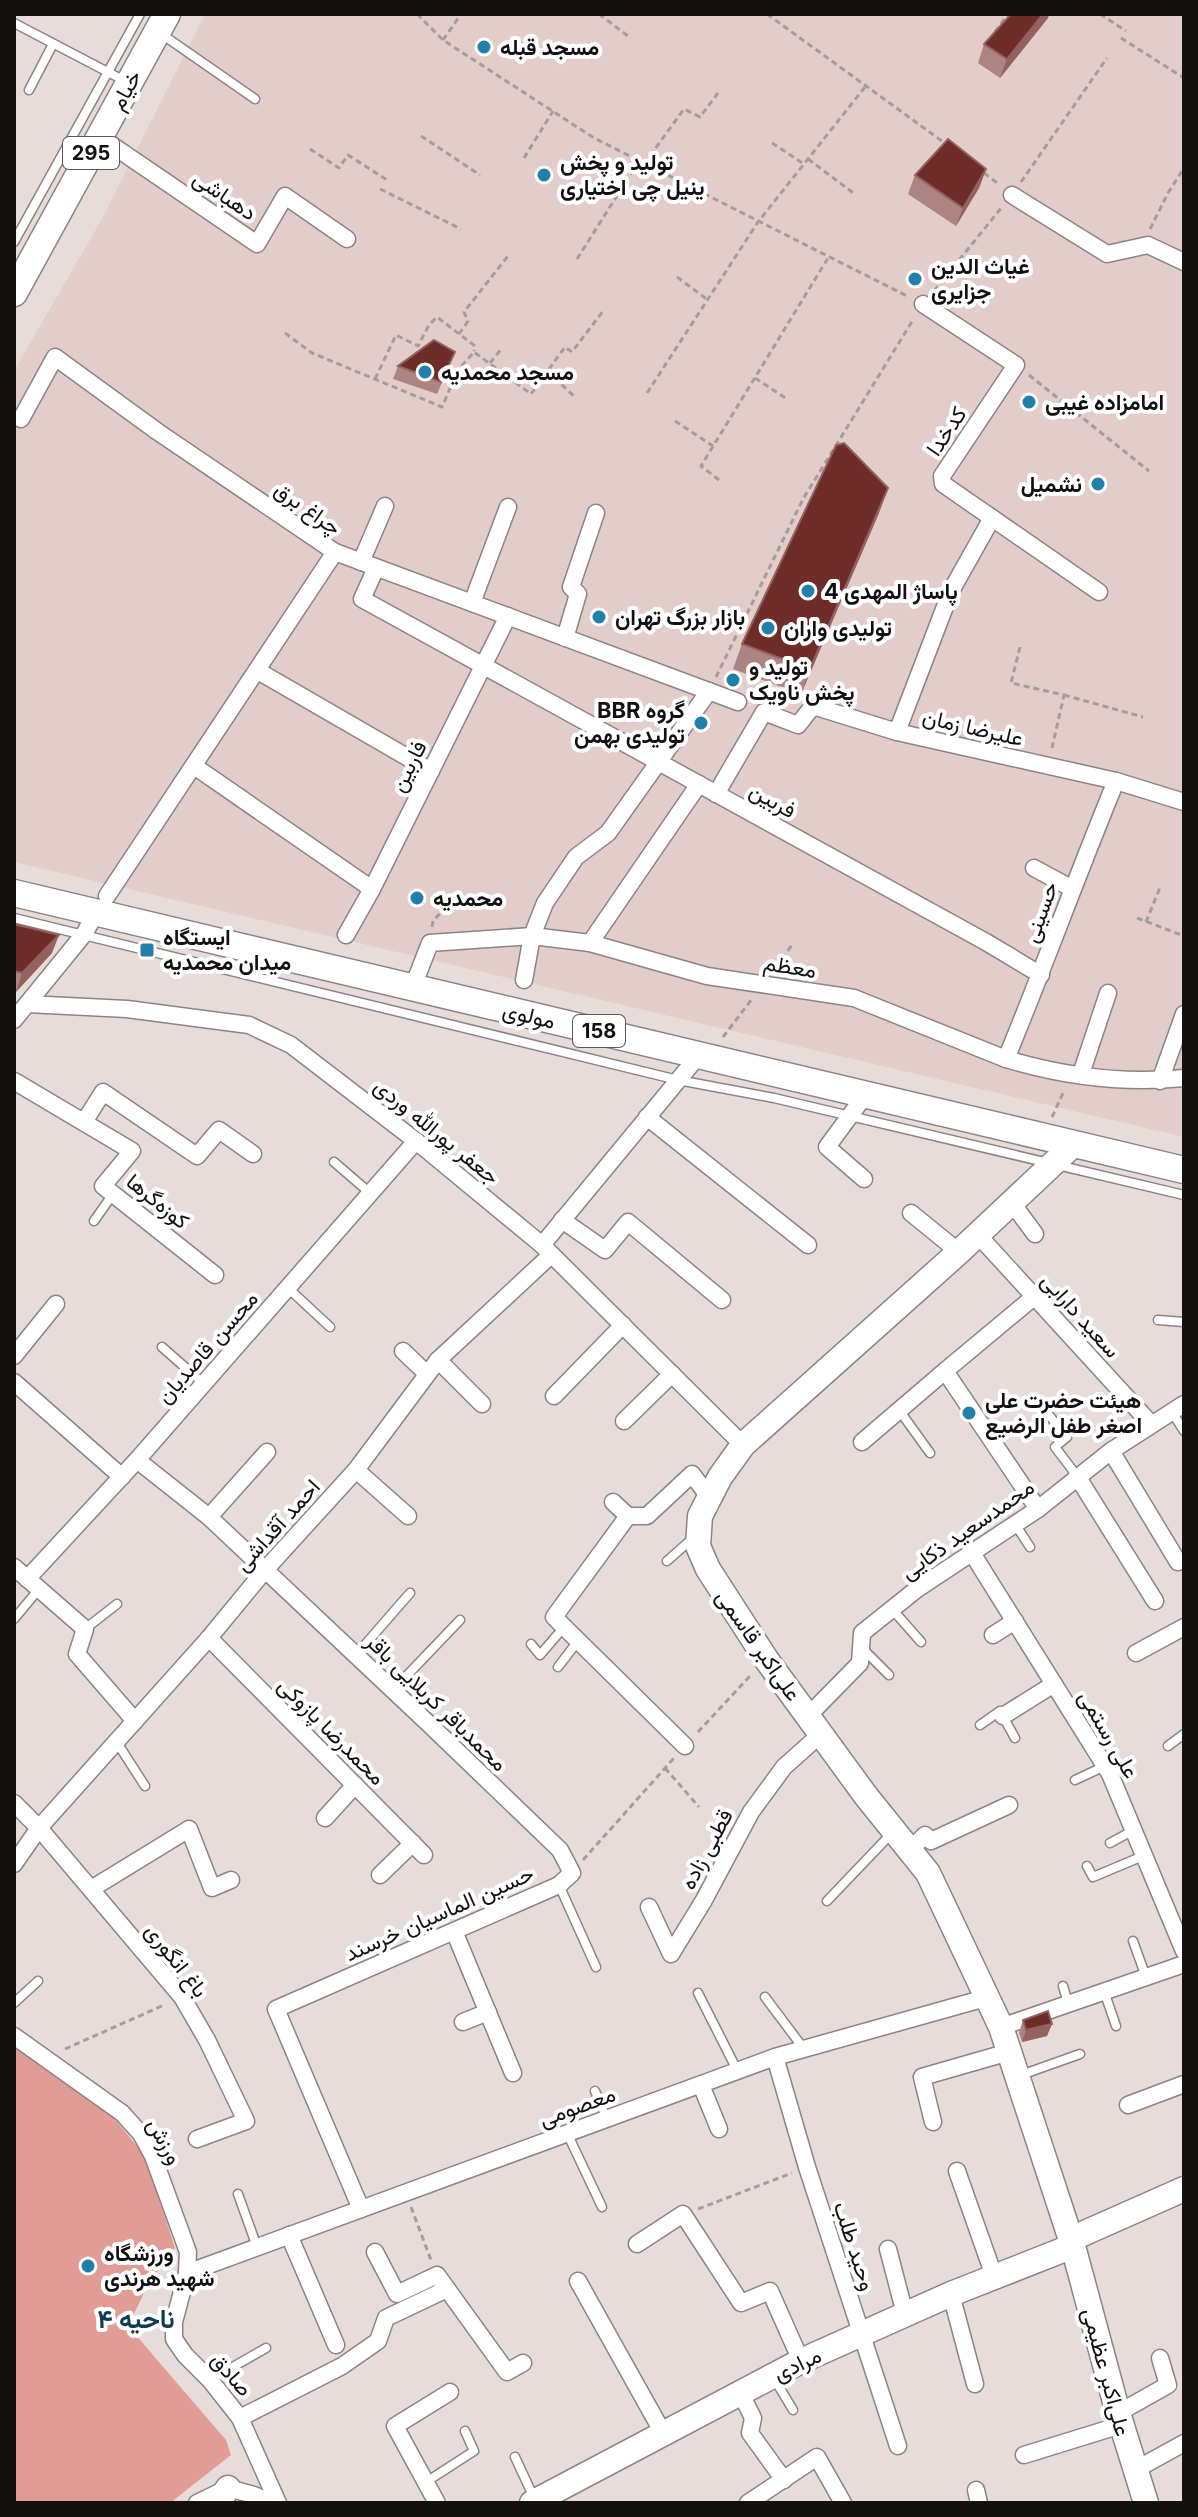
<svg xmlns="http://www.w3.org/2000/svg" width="1198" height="2517" font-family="Inter,Vazirmatn,sans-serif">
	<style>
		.built { fill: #e2cdcb }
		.green { fill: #e29c96 }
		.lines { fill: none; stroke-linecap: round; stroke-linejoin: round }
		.lane-casing { stroke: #8e8382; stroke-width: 11 }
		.street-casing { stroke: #8e8382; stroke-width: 19 }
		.secondary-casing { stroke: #8e8382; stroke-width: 27 }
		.primary-casing { stroke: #8e8382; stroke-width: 29 }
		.path { stroke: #a69c9c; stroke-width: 3; stroke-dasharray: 6 4; stroke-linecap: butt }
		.lane { stroke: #fff; stroke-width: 8 }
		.street { stroke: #fff; stroke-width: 16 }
		.secondary { stroke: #fff; stroke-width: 24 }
		.primary { stroke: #fff; stroke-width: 26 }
		.wall { fill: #ac8482 }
		.shaded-wall { fill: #93625f }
		.building { fill: #6f2d2a; stroke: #93625f; stroke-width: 2 }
		.poi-dot { fill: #217fab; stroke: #fff; stroke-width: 3 }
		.labels { text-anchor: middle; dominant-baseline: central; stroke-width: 8; stroke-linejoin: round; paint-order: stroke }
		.shield { fill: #fff; stroke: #5a5858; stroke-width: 2 }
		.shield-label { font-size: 20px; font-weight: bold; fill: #141010 }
		.poi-label { font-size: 22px; font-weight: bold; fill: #141010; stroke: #fff; text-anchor: start }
		.street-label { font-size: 22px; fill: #141010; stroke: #fff }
		.quarter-label { font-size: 26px; font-weight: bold; fill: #113c52; stroke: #fff }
	</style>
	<rect width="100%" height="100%" fill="#e8dcdb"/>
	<path class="built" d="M205 14H1184V1137L14 862V371L103 217Z"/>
	<path class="green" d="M14 2047 114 2118 145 2156 175 2248 148 2285 128 2326 226 2440 231 2455 170 2503H14Z"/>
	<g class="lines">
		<g class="lane-casing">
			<g id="lane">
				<path d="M14 23 125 81"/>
				<path d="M160 33 255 99"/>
				<path d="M29 90 53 44"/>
				<path d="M14 242 140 14"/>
				<path d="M14 918 678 1080 774 1098 1184 1195"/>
				<path d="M334 1162 370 1193"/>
				<path d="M94 1221 113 1194"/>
				<path d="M288 1288 330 1327"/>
				<path d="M1158 1320 1184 1322"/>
				<path d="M162 1347 204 1384"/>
				<path d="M899 1410 930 1453"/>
				<path d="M1172 1412 1184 1431"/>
				<path d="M1048 1414 1067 1437 1055 1447 1077 1476"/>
				<path d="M1015 1524 1030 1547"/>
				<path d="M667 1561 693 1538"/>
				<path d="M892 1609 921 1642"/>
				<path d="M14 1619 39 1589"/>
				<path d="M85 1629 117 1604"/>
				<path d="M531 1644 540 1655 564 1627"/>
				<path d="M862 1648 889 1675"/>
				<path d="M356 1655 410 1593"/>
				<path d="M558 1667 578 1641"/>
				<path d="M393 1690 460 1620"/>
				<path d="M980 1725 1000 1711 1015 1738"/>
				<path d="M116 1741 145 1786"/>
				<path d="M1168 1746 1184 1734"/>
				<path d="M1075 1780 1105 1766"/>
				<path d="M1110 1843 1134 1830"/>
				<path d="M1087 1866 1093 1877 1143 1856"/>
				<path d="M559 1885 596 1967"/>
				<path d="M827 1901 891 1834"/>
				<path d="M1133 1941 1146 1977"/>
				<path d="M1063 1986 1068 2003"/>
				<path d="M1104 1991 1116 2026"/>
				<path d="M698 1993 737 2070"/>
				<path d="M765 1997 804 2049"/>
				<path d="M14 2003 38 1981"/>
				<path d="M1021 2075 1080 2054"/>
				<path d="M595 2091 607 2119"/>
				<path d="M567 2133 602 2207"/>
				<path d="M238 2194 257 2247"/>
				<path d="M210 2380 266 2348"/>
				<path d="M775 2380 793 2410"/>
				<path d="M515 2457 535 2500"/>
				<path d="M426 2482 474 2451 465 2431"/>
			</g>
		</g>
		<g class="street-casing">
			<g id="street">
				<path d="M100 137 257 244 285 196 347 239"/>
				<path d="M1012 195 1107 254 1148 245 1184 262"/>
				<path d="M923 304 1016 365 942 476 943 484 1099 592"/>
				<path d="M21 419 55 357 158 432 335 552 107 896"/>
				<path d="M335 552 738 702"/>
				<path d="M361 562 385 506"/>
				<path d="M376 568 362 599 986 942 1041 975"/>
				<path d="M472 603 508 507"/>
				<path d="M565 638 578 594 571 587 596 513"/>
				<path d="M258 671 431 771"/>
				<path d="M897 732 951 591 992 518"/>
				<path d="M194 766 372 889"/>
				<path d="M716 794 764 712 798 725 813 706 897 732 1116 781 1184 802"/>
				<path d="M1034 868 1071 888"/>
				<path d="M346 935 372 889 508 616"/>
				<path d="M590 943 699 784"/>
				<path d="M524 980 532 936 545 903 576 857 608 833 709 691"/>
				<path d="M412 989 430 943 532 936 590 943 707 976 854 998 1006 1059C1063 1076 1125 1084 1184 1078"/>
				<path d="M27 1004 127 1009 249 1025 291 1045 416 1141 542 1245 743 1445"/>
				<path d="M14 1020 84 934 96 913"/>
				<path d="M1006 1059C1044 967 1078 873 1116 781"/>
				<path d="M1081 1074 1108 993"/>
				<path d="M14 1081 132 1151 103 1186 215 1275"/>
				<path d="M1160 1081 1184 1014"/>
				<path d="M647 1117 808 1245"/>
				<path d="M84 1122 103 1092 197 1156 219 1130 253 1154"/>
				<path d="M864 1179 827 1147 866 1094"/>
				<path d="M1012 1203 1035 1234"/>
				<path d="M911 1213 959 1252"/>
				<path d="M562 1220 605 1250 628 1222 722 1300"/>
				<path d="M978 1235 1151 1424"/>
				<path d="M542 1245 699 1055"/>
				<path d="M1035 1296 945 1371 1038 1509"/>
				<path d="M403 1351 427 1374"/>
				<path d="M14 1356 56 1304"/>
				<path d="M438 1360 482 1404"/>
				<path d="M14 1382 122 1477"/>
				<path d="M554 1396 623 1325"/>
				<path d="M624 1421 672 1374"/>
				<path d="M862 1442 945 1371"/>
				<path d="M1111 1451 1178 1562"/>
				<path d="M137 1460 209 1517 430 1725 560 1850 572 1873 559 1885 276 2009 361 2209"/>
				<path d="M356 1470 408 1516"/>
				<path d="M1077 1476 1155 1601"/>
				<path d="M613 1502 628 1516"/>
				<path d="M209 1517 267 1452"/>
				<path d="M972 1553 1110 1774 1184 1951"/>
				<path d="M14 1567 85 1629 77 1654 135 1721"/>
				<path d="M27 1579 137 1460 416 1141"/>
				<path d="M993 1635 1015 1621"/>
				<path d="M209 1638 424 1855"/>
				<path d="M1136 1653 1184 1627"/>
				<path d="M809 1715 860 1663 862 1633 917 1589 1038 1509 1111 1451 1184 1404"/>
				<path d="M1003 1716 1054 1684"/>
				<path d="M685 1746 554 1617 628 1516H647L692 1474 709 1497"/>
				<path d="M14 1803 39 1828 182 1997 207 2040 246 2121 197 2139"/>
				<path d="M325 1818 355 1785"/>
				<path d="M910 1850 925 1835 931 1841 1009 1805"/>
				<path d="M14 1864 39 1828 209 1638 265 1570 356 1470 438 1360 551 1255"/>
				<path d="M380 1875 413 1843"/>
				<path d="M91 1889 189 1829 212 1888 231 1880"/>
				<path d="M649 1907 671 1954 704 1900 751 1812 784 1767 822 1733"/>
				<path d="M454 1931 513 2073"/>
				<path d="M463 2022 488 2012"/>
				<path d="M1001 2027 1184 1964"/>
				<path d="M14 2036 122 2113 141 2134 153 2156 188 2252 187 2273 174 2322V2339L185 2355 210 2380 240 2418 278 2503"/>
				<path d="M775 2057 807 2167 898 2446"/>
				<path d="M701 2085 719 2129"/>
				<path d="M1128 2105 1184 2084"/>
				<path d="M933 2122 922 2077 1009 2052"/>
				<path d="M957 2171 994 2276"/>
				<path d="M289 2235 336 2345"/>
				<path d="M637 2244 683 2214 741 2303 770 2291 801 2361"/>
				<path d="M888 2249 905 2314"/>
				<path d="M375 2252 397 2294 437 2275 507 2372 523 2363"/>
				<path d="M187 2273 775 2057 989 1997"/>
				<path d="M578 2281 663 2433"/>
				<path d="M951 2294 975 2384"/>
				<path d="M740 2392 753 2418 750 2433 784 2480"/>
				<path d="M1118 2413 1168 2385 1160 2358"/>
				<path d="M240 2418 342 2366 378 2341 386 2318 447 2289"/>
				<path d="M1024 2455 1121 2425"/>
				<path d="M1135 2470 1184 2443"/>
				<path d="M976 2490 979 2503"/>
				<path d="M197 2503 228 2488 254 2495 273 2503"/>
				<path d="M437 2503 395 2426 450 2392"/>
				<path d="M748 2503 817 2457 843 2503"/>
			</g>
		</g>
		<g class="secondary-casing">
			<g id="secondary">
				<path d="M1074 1144 959 1252 743 1445 720 1477 700 1516 698 1546 708 1569 766 1659 866 1796 928 1873 1001 2027 1073 2246 1118 2413 1146 2503"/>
				<path d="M1071 2239 1184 2189"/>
				<path d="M218 2503 228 2488"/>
				<path d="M532 2503 801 2361 951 2294 1073 2246"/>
			</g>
		</g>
		<g class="primary-casing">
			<g id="primary">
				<path d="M14 293 167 14"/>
				<path d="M14 893 1184 1170"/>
			</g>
		</g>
		<g class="path">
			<path d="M417 14 443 40 594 138 909 297"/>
			<path d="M599 14 628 36"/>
			<path d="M767 14 946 144"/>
			<path d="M1100 14 1126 31"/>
			<path d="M995 32 1008 14"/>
			<path d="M1121 38 1184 78"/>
			<path d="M443 40 461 14"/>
			<path d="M421 136 480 175"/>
			<path d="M772 143 804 164"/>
			<path d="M310 149 339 168 348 155 387 180"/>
			<path d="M524 158 553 111"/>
			<path d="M808 159 856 195"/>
			<path d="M644 164 684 109 700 117 718 93"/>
			<path d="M984 173 1000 185"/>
			<path d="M1021 182 1107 58"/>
			<path d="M380 189 461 229"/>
			<path d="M1150 229 1168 193 1184 168"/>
			<path d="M577 259 639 161"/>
			<path d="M677 277 708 300"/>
			<path d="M934 291 1002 207"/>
			<path d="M285 333 312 353 442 407 458 370 474 352 531 394 565 347 572 352 603 311"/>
			<path d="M459 334 468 321 464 312 508 256"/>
			<path d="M490 363 502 348"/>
			<path d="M547 371 576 398"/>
			<path d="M1029 375 1149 471"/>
			<path d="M755 378 787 399"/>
			<path d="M375 379 396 335 418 346 429 325 437 317 475 346 474 351"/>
			<path d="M647 393 758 222 865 87"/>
			<path d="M675 421 713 446"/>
			<path d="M719 480 701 466 828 258"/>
			<path d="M1020 647 1011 683 1064 695 1052 748"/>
			<path d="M716 677 803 499 913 320"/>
			<path d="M1064 695 1143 717"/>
			<path d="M1137 918 1184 936"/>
			<path d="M1146 922 1161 885"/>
			<path d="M432 927 433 921 462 890"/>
			<path d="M776 967 792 945"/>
			<path d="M723 1037 752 999"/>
			<path d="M1052 1117 1064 1091"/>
			<path d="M698 1732 750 1676"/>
			<path d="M665 1768 699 1807"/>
			<path d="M583 1860 674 1758"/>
			<path d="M65 2049 164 2005"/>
			<path d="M411 2207 431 2260"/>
			<path d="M698 2209 792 2173"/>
		</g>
		<use href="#lane" class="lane"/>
		<use href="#street" class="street"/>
		<use href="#secondary" class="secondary"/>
		<use href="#primary" class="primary"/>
	</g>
	<g class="wall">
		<path d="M1011 14H1049L1048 18 1000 78 978 63 984 44Z"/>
		<path d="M986 169 979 188 956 226 908 194 915 175Z"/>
		<path d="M455 352 437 394 393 379 398 366Z"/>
		<path d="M879 513 801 694 733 669 742 644Z"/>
		<path d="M14 924 52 953 16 992 14 991Z"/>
		<path d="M1023 2020 1047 2036 1022 2042 1019 2033Z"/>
	</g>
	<g class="shaded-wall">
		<path d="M1043 14H1049L1048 18 1000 78 1007 59Z"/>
		<path d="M986 169 979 188 956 226 963 208Z"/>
		<path d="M888 488 879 513 801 694 810 669Z"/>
		<path d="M59 935 52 953 16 992 22 973Z"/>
		<path d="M1052 2024 1047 2036 1022 2042 1026 2030Z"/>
	</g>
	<g class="building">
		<path d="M1011 14H1043L1007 59 984 44Z"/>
		<path d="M948 139 986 169 963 208 915 175Z"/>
		<path d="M434 340 455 352 441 382 398 366Z"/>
		<path d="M844 443 888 488 810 669 742 644 836 445Z"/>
		<path d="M14 924 59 935 22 973 14 971Z"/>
		<path d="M1048 2011 1052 2024 1026 2030 1023 2020Z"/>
	</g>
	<g class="poi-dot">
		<circle cx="484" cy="47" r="8"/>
		<circle cx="544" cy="175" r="8"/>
		<circle cx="915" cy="279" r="8"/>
		<circle cx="425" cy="372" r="8"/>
		<circle cx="1029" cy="402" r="8"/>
		<circle cx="1098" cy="484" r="8"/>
		<circle cx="808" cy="591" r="8"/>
		<circle cx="599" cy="617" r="8"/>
		<circle cx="768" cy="628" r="8"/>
		<circle cx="733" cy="680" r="8"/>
		<circle cx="701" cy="723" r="8"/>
		<circle cx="417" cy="898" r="8"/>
		<rect x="139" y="942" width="16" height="16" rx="4"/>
		<circle cx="969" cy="1413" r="8"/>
		<circle cx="88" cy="2266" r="8"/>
	</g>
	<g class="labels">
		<g class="shield">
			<rect x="63" y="137" width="56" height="32" rx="6"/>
			<rect x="573" y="1015" width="52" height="32" rx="6"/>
		</g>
		<g class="shield-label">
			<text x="91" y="153">295</text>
			<text x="599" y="1031">158</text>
		</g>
		<g class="poi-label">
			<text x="500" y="47">مسجد قبله</text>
			<text x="560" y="162">تولید و پخش<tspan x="560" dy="25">ینیل چی اختیاری</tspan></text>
			<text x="931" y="266">غیاث الدین<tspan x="931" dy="25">جزایری</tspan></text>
			<text x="441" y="372">مسجد محمدیه</text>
			<text x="1045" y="402">امامزاده غیبی</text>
			<text x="1082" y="484" text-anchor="end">نشمیل</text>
			<text x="824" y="591">پاساژ المهدی 4</text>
			<text x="615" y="617">بازار بزرگ تهران</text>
			<text x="784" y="628">تولیدی واران</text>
			<text x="749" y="667">تولید و<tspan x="749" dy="25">پخش ناویک</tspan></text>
			<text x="685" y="710" text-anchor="end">BBR گروه<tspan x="685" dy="25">تولیدی بهمن</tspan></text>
			<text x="433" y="898">محمدیه</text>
			<text x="163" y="937">ایستگاه<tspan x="163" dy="25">میدان محمدیه</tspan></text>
			<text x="985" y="1400">هیئت حضرت علی<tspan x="985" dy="25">اصغر طفل الرضیع</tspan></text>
			<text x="104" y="2253">ورزشگاه<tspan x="104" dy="25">شهید هرندی</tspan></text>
		</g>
		<g class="street-label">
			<text transform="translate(125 90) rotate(-61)">خیام</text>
			<text transform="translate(225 195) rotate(34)">دهباشی</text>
			<text transform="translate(946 431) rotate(-56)">کدخدا</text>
			<text transform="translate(308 508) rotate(35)">چراغ برق</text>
			<text transform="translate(973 727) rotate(13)">علیرضا زمان</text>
			<text transform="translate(408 766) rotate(-63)">فاربین</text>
			<text transform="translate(773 800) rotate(29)">فربین</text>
			<text transform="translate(1040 912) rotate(-70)">حسینی</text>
			<text transform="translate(790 966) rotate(9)">معظم</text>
			<text transform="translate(529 1015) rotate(13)">مولوی</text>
			<text transform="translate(437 1131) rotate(39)">جعفر پورالله وردی</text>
			<text transform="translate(158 1201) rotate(39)">کوزه‌گرها</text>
			<text transform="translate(1081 1315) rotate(48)">سعید دارابی</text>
			<text transform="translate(207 1347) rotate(-49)">محسن قاصدیان</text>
			<text transform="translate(277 1525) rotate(-48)">احمد آقداشی</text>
			<text transform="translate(967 1529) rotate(-35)">محمدسعید ذکایی</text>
			<text transform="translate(759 1645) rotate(55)">علی‌اکبر قاسمی</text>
			<text transform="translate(437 1702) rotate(44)">محمدباقر کربلایی باقر</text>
			<text transform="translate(332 1731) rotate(45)">محمدرضا پازوکی</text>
			<text transform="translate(1109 1734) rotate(60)">علی رستمی</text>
			<text transform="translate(706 1849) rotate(-62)">قطبی زاده</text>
			<text transform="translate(439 1913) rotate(-24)">حسین الماسیان خرسند</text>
			<text transform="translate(177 1960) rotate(52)">باغ انگوری</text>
			<text transform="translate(577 2106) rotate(-20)">معصومی</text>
			<text transform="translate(165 2141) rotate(61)">ورزش</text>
			<text transform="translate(855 2246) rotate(72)">وحید طلب</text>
			<text transform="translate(797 2364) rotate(-26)">مرادی</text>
			<text transform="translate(1107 2372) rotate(75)">علی‌اکبر عظیمی</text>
			<text transform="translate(232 2374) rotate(49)">صادق</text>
		</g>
		<g class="quarter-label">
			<text x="136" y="2318">ناحیه ۴</text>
		</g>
	</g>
	<rect width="1198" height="2517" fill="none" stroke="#141010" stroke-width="32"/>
</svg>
